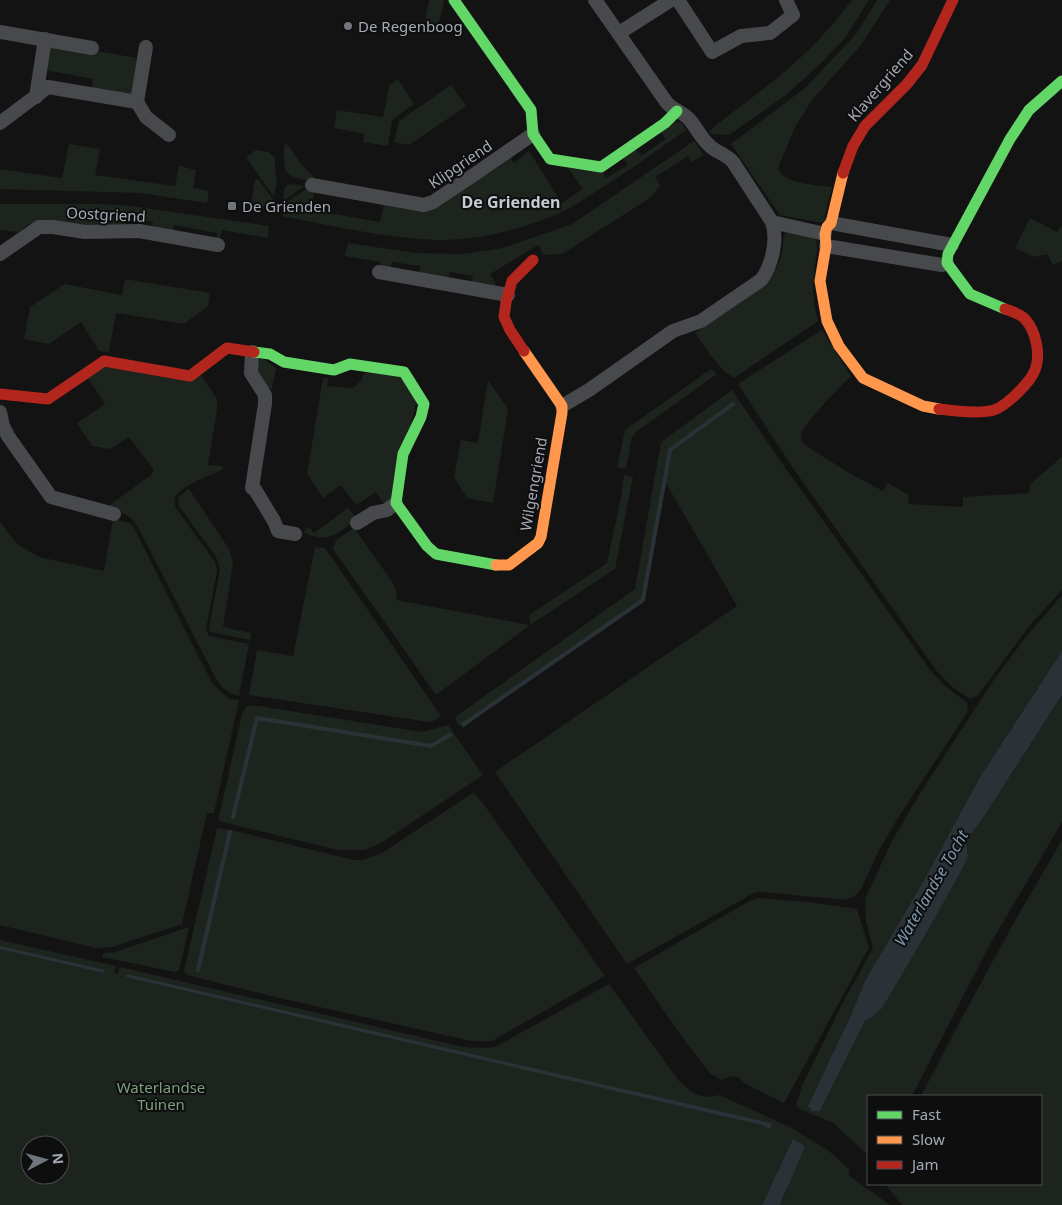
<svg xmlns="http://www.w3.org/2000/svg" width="1062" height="1205" font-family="'Noto Sans',sans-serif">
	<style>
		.green { fill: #1d241e; fill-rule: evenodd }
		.water { fill: #2a3238 }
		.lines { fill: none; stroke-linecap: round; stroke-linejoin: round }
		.stream { stroke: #2a3238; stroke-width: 4 }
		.street { stroke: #48494c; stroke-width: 14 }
		.fast { stroke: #63d668; stroke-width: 11 }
		.slow { stroke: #ff974d; stroke-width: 11 }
		.jam { stroke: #b3261e; stroke-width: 11 }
		.poi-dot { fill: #71757c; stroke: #0e0e0f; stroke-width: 2 }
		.labels { text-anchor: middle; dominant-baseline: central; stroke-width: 4; stroke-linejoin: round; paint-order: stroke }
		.poi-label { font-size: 15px; fill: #a4aab4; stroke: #0e0e0f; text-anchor: start }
		.street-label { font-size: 15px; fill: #a4aab4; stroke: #0e0e0f }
		.park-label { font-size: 15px; fill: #7c9f7d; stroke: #0e0e0f }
		.neighbourhood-label { font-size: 16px; font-weight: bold; fill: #c5c9d0; stroke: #0e0e0f }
		.water-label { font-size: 16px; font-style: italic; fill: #7c98ae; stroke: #0e0e0f }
	</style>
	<rect width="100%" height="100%" fill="#131313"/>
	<g class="green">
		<path d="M429 0H444C441 15 441 24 428 33L424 27Z"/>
		<path d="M852 0H869L845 38 820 64 786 95 729 135 712 134 709 131C736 109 765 89 791 66 814 46 834 24 852 0Z"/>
		<path d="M877 0H890L861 45 812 100 795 127 778 168C782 184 817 185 832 187L823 223 780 215 731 144 805 88 857 33Z"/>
		<path d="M50 43 137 58 139 49 152 51 142 100 91 91 93 79 45 70Z"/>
		<path d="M398 79 414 104 392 120 388 146 363 142 364 134 334 128 337 110 383 117 389 86Z"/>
		<path d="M451 85 466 106 409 145 394 142 399 121Z"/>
		<path d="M674 122 682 123 686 130C656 151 626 173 595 192 584 199 573 207 562 212 523 229 479 241 436 240 385 238 333 226 282 216L284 204 308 188 315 189 311 210 380 222 384 204 423 210 509 156 514 163 529 151 562 203 583 189 568 168 603 172 606 178 628 165 623 157 635 148 641 156 666 139 660 131Z"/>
		<path d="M694 141 704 155 692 162 688 156 655 177 660 186 650 198 562 254 544 255 538 245 490 274 496 284 492 287 471 285 473 276 450 272 447 280 419 276 420 266 392 262 390 271 382 270 381 262 345 256 348 243 416 253 462 254 503 248 572 224Z"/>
		<path d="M69 144 100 149 95 175 175 186 179 166 196 170 193 188 209 191 207 203 140 193 0 189V169L62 178Z"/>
		<path d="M284 144 288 145 301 164 315 178 311 181C281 176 284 172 284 144Z"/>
		<path d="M256 150 268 152 275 158V167L277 181 274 197 246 157Z"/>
		<path d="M255 179 259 180 274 201 272 208 251 205Z"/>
		<path d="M289 184 304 186 282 202 285 187Z"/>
		<path d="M0 204H101L131 206 269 226 268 238 222 230 219 242 216 241 217 233 174 225 173 234 152 230 153 222 127 217 125 225 114 228 37 222 29 224 19 232 0 230Z"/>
		<path d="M1030 218 1057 232 1062 225V261L1053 265 1047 254 1034 257 1015 248Z"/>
		<path d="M785 231 807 236 816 240C819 252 814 265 814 276 812 291 814 306 818 321L734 378C717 368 706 348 695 333 718 317 767 289 778 265 783 255 783 241 785 231Z"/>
		<path d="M125 279 210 293 208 306 184 324 116 313 109 352 99 351 81 322 49 344 24 339 30 307 65 284 122 295Z"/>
		<path d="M822 330 851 376C842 385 803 424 801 434 800 438 802 441 805 445L849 473 883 491 888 483 909 495 908 504 963 507V497L1029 493 1030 484 1062 457V590L1030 625 978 695 970 699 951 686 936 670 793 468 738 384Z"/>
		<path d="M262 358 276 368 272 388 269 390 255 372 254 362Z"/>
		<path d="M102 367 200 374 217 399V410L208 465 222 466 223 469C211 475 183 485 176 496 173 500 175 504 176 508L215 562 217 571 206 629 209 636 249 644 239 696C228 693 223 689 216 679L139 529C127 510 124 514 103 510L151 475 154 470 129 437 110 449 92 446 77 423 105 404 88 378Z"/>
		<path d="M711 369 717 374 636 432 632 437 626 469 617 467 625 430Z"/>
		<path d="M364 373 402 375 417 399 392 503 384 504 376 492 356 505 341 485 323 498 307 474 323 378H328L327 386 353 388 361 381Z"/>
		<path d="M488 380 508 409 493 503 467 498 454 477 461 440 478 443Z"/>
		<path d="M732 390 779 459 931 671 944 685 967 703 968 711 898 818 879 850 861 889 856 895 846 900 761 892 754 893 627 964 495 772 737 606 666 483 644 601 493 705 463 728 458 724 455 717 635 589 661 442Z"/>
		<path d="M624 475 633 477 615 569 530 625 436 695 333 549 335 541 354 528 393 583 397 593 396 600 530 625 529 615 607 563 622 492Z"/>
		<path d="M189 489 229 549 233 563 223 627 251 633 250 640 210 632 209 628 220 570 218 561 214 554 179 506 178 497Z"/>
		<path d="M348 508 357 519C337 533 329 545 303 532L309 527 314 533Z"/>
		<path d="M113 519 130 523 133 526 212 683 229 699 239 700 214 813H207L182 924 112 947 96 948 0 925V522L17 544 39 557 104 571Z"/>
		<path d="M315 547 325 548 441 716 433 721 429 722 249 695 257 650 293 656Z"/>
		<path d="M1062 595V651L980 777 923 882 865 981 851 1015 808 1106 820 1111 865 1021 871 1018 968 856 966 841 983 818 1062 695V822L989 946 912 1096H868V1155L833 1123 798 1108 796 1105 802 1086 840 1008 873 948 866 920 865 899 892 841 917 798 993 681 1025 638Z"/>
		<path d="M246 706H259L422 732 448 725 483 775 381 843 365 850H338L218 821 242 714Z"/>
		<path d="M473 793 476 795 485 806 605 976 492 1041H471L275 997 187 975 184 971 217 828 235 831 354 860H363L382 853Z"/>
		<path d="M1062 840V1205H902L885 1184H1041V1096H921L958 1025 1012 926Z"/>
		<path d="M758 898 808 902 857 909 869 948 784 1103 746 1084 738 1077 732 1076 721 1080 710 1073 685 1041 634 968 751 900Z"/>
		<path d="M189 927 179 970 175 972 102 957 103 953 115 952Z"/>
		<path d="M0 940 116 966 114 973 117 974 120 967 463 1047 482 1048 495 1047 609 984 679 1081C691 1092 702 1101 719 1095L790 1127 829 1151 850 1170 848 1175 890 1205H780L787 1191 793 1139 762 1205H0ZM30 1145H60V1175H30Z"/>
	</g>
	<g class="water">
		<path d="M1062 651V695L983 818 966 841 968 856 963 867 932 923 882 1008 871 1018 865 1021 820 1111H812L808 1106 851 1015 865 981 923 882 980 777Z"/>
		<path d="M0 946 105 970 104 973 0 949Z"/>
		<path d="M127 974 766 1122 772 1124 770 1129 762 1125 126 977Z"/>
		<path d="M793 1139 805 1146 780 1205H762Z"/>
	</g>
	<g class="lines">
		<g class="stream">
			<path d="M464 724 643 600 670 450 733 404"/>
			<path d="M233 817 257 718 431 746 450 735"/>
			<path d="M198 970 230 832"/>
		</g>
		<g class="street">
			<path d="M678 0 712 52 741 36 770 33 793 15 786 0"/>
			<path d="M0 32 92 48"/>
			<path d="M619 33 671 0"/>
			<path d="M146 47 137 102 146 117 169 135"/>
			<path d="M36 97 45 39"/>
			<path d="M0 123 48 87 137 102"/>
			<path d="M312 185 424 205 433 202 475 174 533 134"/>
			<path d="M772 222 825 234"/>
			<path d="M831 223 952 245"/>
			<path d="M826 246 942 265 947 263"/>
			<path d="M0 254 39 227H53L85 232 139 231 218 245"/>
			<path d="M379 272 508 295"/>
			<path d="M252 352 251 373 265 395V404L252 488H254L274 521 278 531 295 534"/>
			<path d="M562 406 589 390 673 331 701 321 761 280C772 266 778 239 772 222L733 162C726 154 718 153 711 147 701 139 697 128 689 119 683 112 673 110 667 103L595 0"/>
			<path d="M0 412 3 426 8 436 51 497 114 514"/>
			<path d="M357 523 373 513 387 510 396 503"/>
		</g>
		<g class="fast">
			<path d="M454 0 531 110 533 134 550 159 601 167 665 123 677 111"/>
			<path d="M1005 309 970 294 947 263 948 254 1010 139 1029 110 1062 81"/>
			<path d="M254 352 270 354 284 362 334 370 350 364 404 372 424 404 421 417 403 454 396 503 427 546 436 554 496 565"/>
		</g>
		<g class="slow">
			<path d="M843 173 831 223 827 227 825 234 826 246 820 281 827 321 839 346 863 378 923 406 939 409"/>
			<path d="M496 565H509L538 543 541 537 562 413V406L524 351"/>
		</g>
		<g class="jam">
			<path d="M843 173 853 146 865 126 907 84 922 65 953 0"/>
			<path d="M524 351 510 330 504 317 506 302 512 281 533 260"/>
			<path d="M0 394 48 399 104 361 190 376 227 348 254 352"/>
			<path d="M939 409C954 411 980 414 994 410 1006 406 1030 383 1035 370 1041 355 1036 331 1025 319 1021 314 1011 311 1005 309"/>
		</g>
	</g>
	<g class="poi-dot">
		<circle cx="348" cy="26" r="5"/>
		<rect x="227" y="201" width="10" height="10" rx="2.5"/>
	</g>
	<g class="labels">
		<g class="poi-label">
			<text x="358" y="26">De Regenboog</text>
			<text x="242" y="206">De Grienden</text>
		</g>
		<g class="street-label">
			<text transform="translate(880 85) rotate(-49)">Klavergriend</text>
			<text transform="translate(460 164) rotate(-34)">Klipgriend</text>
			<text transform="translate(106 214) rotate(3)">Oostgriend</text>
			<text transform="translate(533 484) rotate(-80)">Wilgengriend</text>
		</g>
		<g class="park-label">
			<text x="161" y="1087">Waterlandse<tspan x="161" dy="17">Tuinen</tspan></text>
		</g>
		<g class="neighbourhood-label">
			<text x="511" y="202">De Grienden</text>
		</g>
		<g class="water-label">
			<text transform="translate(931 888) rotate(-60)">Waterlandse Tocht</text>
		</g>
	</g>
	<rect x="867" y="1095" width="175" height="90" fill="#0e0e0f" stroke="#4a4c51"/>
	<rect x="877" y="1111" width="25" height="8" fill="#63d668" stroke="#4a4c51"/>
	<text x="912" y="1120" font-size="15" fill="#a4aab4">Fast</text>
	<rect x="877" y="1136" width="25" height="8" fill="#ff974d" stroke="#4a4c51"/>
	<text x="912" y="1145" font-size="15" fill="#a4aab4">Slow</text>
	<rect x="877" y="1161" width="25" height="8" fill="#b3261e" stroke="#4a4c51"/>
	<text x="912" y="1170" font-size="15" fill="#a4aab4">Jam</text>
	<g transform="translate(45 1160) rotate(84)"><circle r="24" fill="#0e0e0f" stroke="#4a4c51"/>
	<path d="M0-4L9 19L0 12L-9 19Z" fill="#71757c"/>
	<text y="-8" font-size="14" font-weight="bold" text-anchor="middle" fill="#a4aab4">N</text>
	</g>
</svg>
